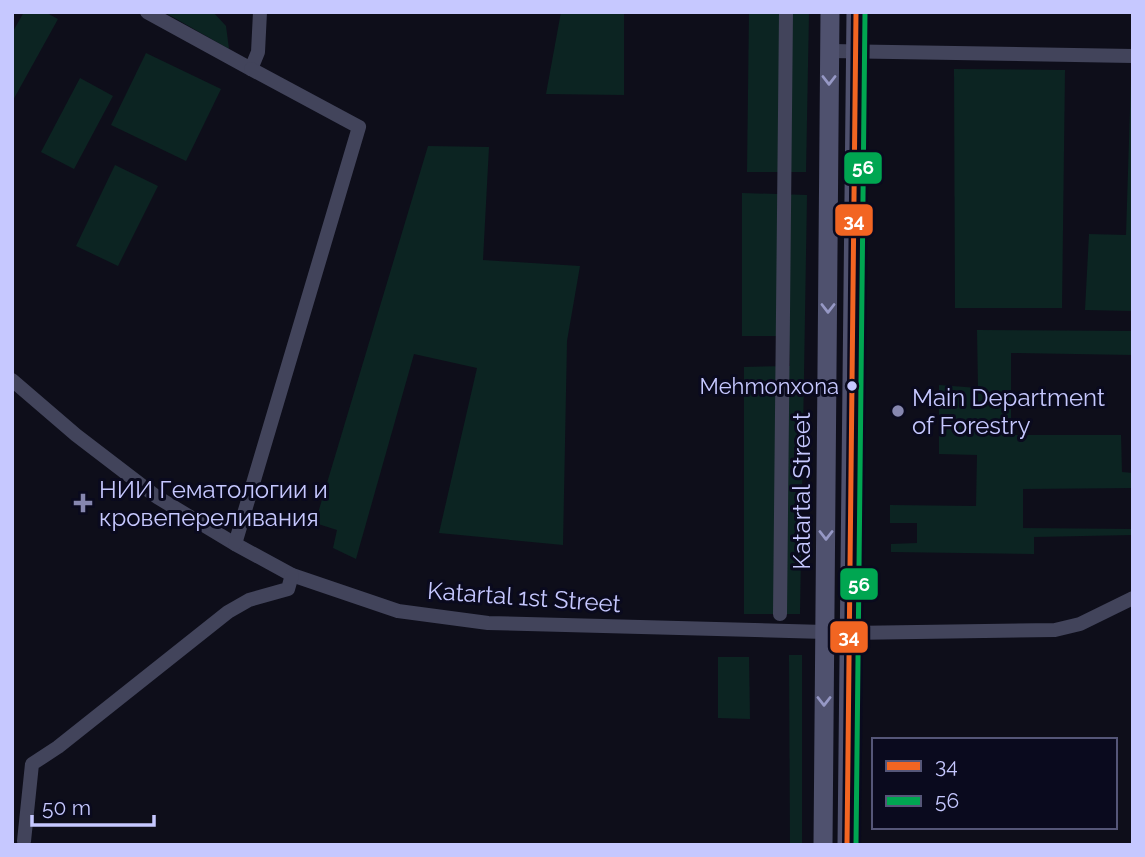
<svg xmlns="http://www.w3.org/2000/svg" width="1145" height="857" font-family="Raleway,sans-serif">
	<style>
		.green { fill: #0c2422 }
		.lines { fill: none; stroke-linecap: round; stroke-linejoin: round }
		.street { stroke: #42445b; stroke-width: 14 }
		.secondary { stroke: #4f516e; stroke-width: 19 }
		.bus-1-casing { stroke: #0a0a1e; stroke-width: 10 }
		.bus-2-casing { stroke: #0a0a1e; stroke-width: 10 }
		.bus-1 { stroke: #f26522; stroke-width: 5 }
		.bus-2 { stroke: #00a651; stroke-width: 5 }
		.oneway { stroke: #9698c5 }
		.bus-dot { fill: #c6c8ff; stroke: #0a0a1e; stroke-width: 2.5 }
		.poi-dot { fill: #8687af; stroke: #0a0a1e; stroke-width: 2.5 }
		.labels { text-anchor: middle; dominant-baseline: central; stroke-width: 6; stroke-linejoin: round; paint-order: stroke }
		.bus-label { font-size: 22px; fill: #c6c8ff; stroke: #0a0a1e; text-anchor: end }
		.poi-label { font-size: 24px; fill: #c6c8ff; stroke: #0a0a1e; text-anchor: start }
		.street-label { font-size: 24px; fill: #c6c8ff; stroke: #0a0a1e }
		.line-badge { stroke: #0a0a1e; stroke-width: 2.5 }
		.badge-label { font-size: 19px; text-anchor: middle; font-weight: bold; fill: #fff }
	</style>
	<rect width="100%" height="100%" fill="#0e0e1a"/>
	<g class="green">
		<path d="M24 12H45L58 19 12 102V33Z"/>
		<path d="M164 12H213L226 26 229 49Z"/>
		<path d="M561 12H624V95L546 94Z"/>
		<path d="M749 12H809L806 172H747Z"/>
		<path d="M146 53 221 89 186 161 111 125Z"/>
		<path d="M954 69 1065 70 1062 308H955Z"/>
		<path d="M1131 77 1133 311 1085 310 1089 234 1126 235Z"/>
		<path d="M80 78 113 96 74 169 41 152Z"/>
		<path d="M428 146 489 147 483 260 580 266 567 341 563 545 439 533 477 368 414 354 356 559 333 548 337 530 315 523Z"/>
		<path d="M115 165 158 186 118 266 76 246Z"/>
		<path d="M742 193 807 195 800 614H744V367L790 366 789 336H742Z"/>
		<path d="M977 330 1133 331V355L1011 353V435H1121L1122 472 1133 473V488L1023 489V528L1133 529V535L1034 537V554L891 552V544L917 543V523H890V505L976 506 977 455 939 454V385L978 388Z"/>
		<path d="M789 655H802V845H790Z"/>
		<path d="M718 657H749L750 719 718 718Z"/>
	</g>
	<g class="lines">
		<g class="street">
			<path d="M147 12 251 69 258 52 260 12"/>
			<path d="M830 51 1133 56"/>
			<path d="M12 380 76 435 157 497 235 544 292 575 398 611 488 623 825 632"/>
			<path d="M235 544 359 127 251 69"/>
			<path d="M780 614 786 12"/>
			<path d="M849 633 1055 630 1080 624 1133 598"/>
			<path d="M24 841 32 764 58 747 228 612 249 600 288 589 292 575"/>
		</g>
		<g class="secondary">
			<path d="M823 845 830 12"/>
			<path d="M847 845 856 12"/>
		</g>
		<g class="bus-1-casing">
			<path id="bus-1" d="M847 845 856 12"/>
		</g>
		<g class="bus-2-casing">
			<path id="bus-2" d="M856 845 865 12"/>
		</g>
		<use href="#bus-1" class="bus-1"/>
		<use href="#bus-2" class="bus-2"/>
	</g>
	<defs><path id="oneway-chevron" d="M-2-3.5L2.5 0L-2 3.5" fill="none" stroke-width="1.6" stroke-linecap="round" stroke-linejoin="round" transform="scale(1.75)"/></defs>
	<g class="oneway">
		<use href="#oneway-chevron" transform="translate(829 80) rotate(90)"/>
		<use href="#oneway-chevron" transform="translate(828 308) rotate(90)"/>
		<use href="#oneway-chevron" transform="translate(826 535) rotate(90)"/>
		<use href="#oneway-chevron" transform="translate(824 701) rotate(90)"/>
	</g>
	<circle class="bus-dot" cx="852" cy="386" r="6"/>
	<g class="poi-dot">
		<circle cx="898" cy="411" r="7"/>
		<path d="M79.5 492.5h7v7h7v7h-7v7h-7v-7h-7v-7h7z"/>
	</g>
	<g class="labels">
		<g class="bus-label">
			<text x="839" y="386">Mehmonxona</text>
		</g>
		<g class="poi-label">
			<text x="912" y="397">Main Department<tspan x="912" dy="28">of Forestry</tspan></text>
			<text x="99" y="489">НИИ Гематологии и<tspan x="99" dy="28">кровепереливания</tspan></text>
		</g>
		<g class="street-label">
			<text transform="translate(801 491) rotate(-90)">Katartal Street</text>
			<text transform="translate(524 597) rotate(4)">Katartal 1st Street</text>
		</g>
	</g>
	<g class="line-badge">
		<rect x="843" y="151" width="40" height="34" rx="7" fill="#00a651"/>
		<rect x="834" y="203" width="40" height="34" rx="7" fill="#f26522"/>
		<rect x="839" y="567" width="40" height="34" rx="7" fill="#00a651"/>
		<rect x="829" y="620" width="40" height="34" rx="7" fill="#f26522"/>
	</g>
	<g class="badge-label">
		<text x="863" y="174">56</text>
		<text x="854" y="227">34</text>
		<text x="859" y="591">56</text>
		<text x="849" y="643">34</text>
	</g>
	<rect width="1145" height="857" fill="none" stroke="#c6c8ff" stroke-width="28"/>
	<rect x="872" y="738" width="245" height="91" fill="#0a0a1e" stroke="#555678" stroke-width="2"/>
	<rect x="886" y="761" width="35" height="10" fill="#f26522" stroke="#555678" stroke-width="2"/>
	<text x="935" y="773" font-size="21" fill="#c6c8ff">34</text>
	<rect x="886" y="796" width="35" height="10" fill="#00a651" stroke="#555678" stroke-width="2"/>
	<text x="935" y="808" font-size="21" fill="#c6c8ff">56</text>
	<path d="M32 815v10h122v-10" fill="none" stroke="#c6c8ff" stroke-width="3.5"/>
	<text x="42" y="815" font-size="21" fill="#c6c8ff" stroke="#0a0a1e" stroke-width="5" paint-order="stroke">50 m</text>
</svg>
